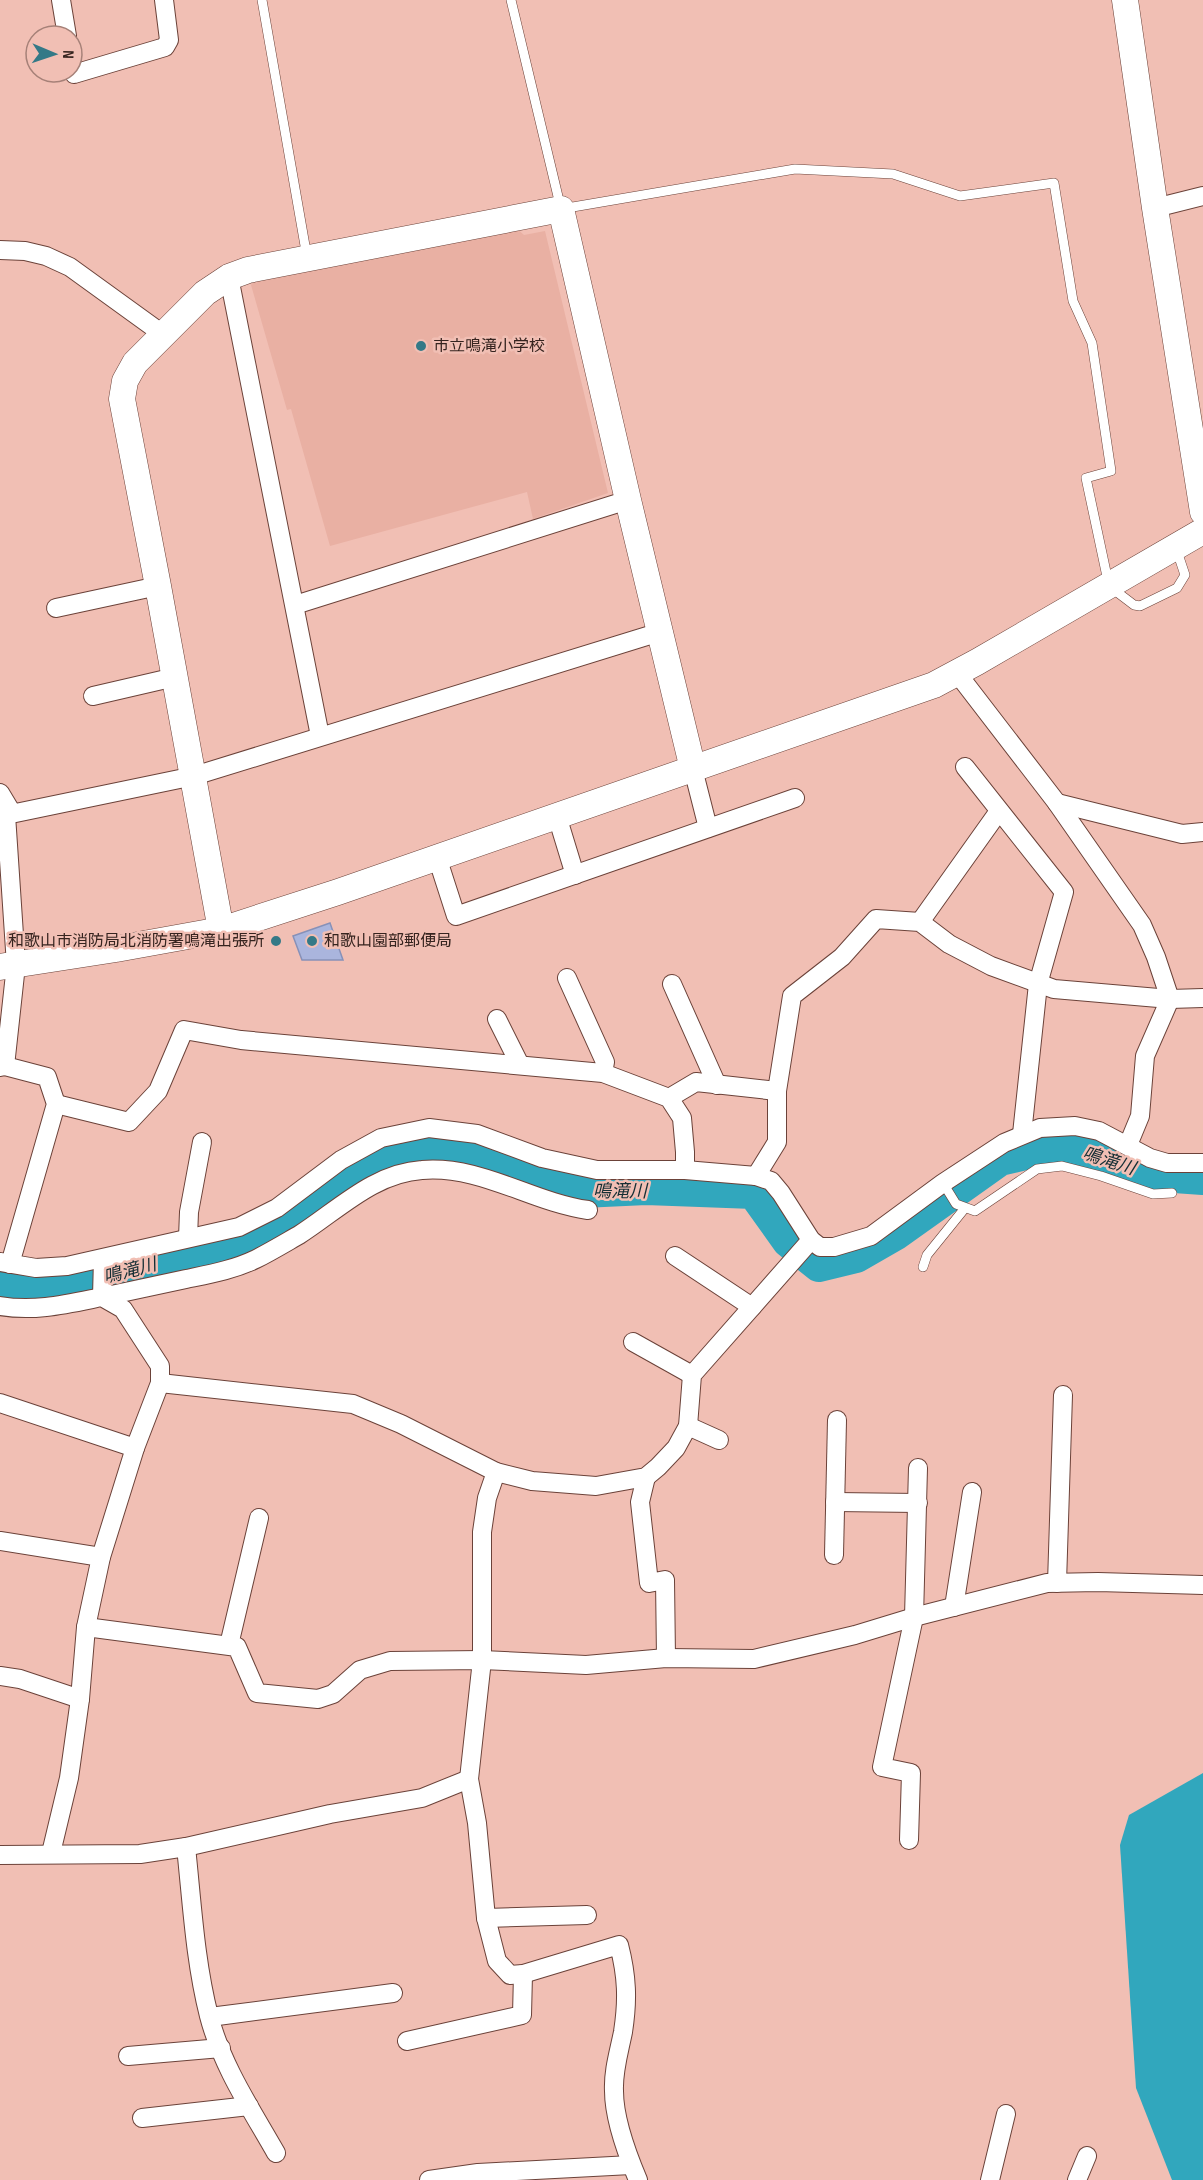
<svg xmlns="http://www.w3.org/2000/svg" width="1203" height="2180" font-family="'Sofia Sans Condensed','Noto Sans JP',sans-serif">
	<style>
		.built { fill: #e9b0a3 }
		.water { fill: #31a7bd }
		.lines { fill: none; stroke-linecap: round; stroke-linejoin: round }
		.river { stroke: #31a7bd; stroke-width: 34 }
		.building { fill: #aab5dd; stroke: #8791b8; stroke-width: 1.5 }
		.lane-casing { stroke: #6b4239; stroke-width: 10 }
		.street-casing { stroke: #6b4239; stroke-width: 20 }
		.secondary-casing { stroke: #6b4239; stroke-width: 27 }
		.lane { stroke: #fff; stroke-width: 9 }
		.street { stroke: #fff; stroke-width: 18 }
		.secondary { stroke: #fff; stroke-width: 26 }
		.poi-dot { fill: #347987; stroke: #f1bfb4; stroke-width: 2 }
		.labels { text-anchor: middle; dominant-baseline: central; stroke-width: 5; stroke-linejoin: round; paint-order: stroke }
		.poi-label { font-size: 16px; fill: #36241f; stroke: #f1bfb4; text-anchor: start }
		.water-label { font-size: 18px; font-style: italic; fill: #152e34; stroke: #f1bfb4 }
	</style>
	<rect width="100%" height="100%" fill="#f1bfb4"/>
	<path class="built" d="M515 227 524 235 545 231 608 493 533 519 527 492 330 546 291 409 287 410 251 285 254 280Z"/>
	<path class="water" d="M1203 1773V2180H1172L1136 2088 1120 1845 1129 1815Z"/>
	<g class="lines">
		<path class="river" d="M0 1286 28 1289 80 1284 193 1257 262 1236 375 1163 415 1156 449 1153 582 1191 646 1188 754 1192 789 1241 819 1265 856 1256 896 1233 1000 1159 1059 1145 1105 1158 1146 1174 1203 1178"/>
	</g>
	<path class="building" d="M330 923 343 960H302L293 936Z"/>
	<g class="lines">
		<g class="lane-casing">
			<g id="lane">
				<path d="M262 0 307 257"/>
				<path d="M511 0 561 209 795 169 893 174 960 196 1054 183 1073 301 1092 343 1111 471 1086 478 1109 586 1134 605 1140 606 1177 588 1185 575 1176 548"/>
				<path d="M943 1183 956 1204 975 1211 1037 1169 1062 1166 1101 1176 1153 1194 1172 1193"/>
				<path d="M923 1267 927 1255 965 1208"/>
			</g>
		</g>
		<g class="street-casing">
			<g id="street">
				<path d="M61 0 67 36"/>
				<path d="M72 63 74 74 165 47 169 40 164 0"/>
				<path d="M1155 208 1203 196"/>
				<path d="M0 250 25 251 46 256 70 267 164 335"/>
				<path d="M229 277 320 736"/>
				<path d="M295 605 628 500"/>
				<path d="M56 608 158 586"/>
				<path d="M957 673 1057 803 1142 925 1156 957 1170 999 1145 1056 1140 1116 1128 1145"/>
				<path d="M93 696 175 677"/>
				<path d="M965 767 1064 892 1038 984 1022 1134"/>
				<path d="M693 769 708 828"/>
				<path d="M0 793 12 813"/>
				<path d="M1057 803 1182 834 1203 832"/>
				<path d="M557 816 575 875"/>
				<path d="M437 857 456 916 795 798"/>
				<path d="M920 922 999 811"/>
				<path d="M567 978 605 1062 603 1073"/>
				<path d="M672 984 717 1085"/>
				<path d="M497 1019 520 1065"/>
				<path d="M5 1066 47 1077 56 1104 10 1264"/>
				<path d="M0 1067 5 1066 16 965 6 815 194 776 660 632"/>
				<path d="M669 1098 696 1082 777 1091"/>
				<path d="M56 1104 129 1122 158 1091 184 1030 241 1040 603 1073 669 1098 682 1118 685 1152V1170"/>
				<path d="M756 1176 777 1142V1091L792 996 842 957 876 919 920 922 949 944 991 966 1054 989 1170 999 1203 998"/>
				<path d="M188 1238 189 1212 202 1142"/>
				<path d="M675 1256 752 1307"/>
				<path d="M103 1259 102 1297C130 1291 158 1285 186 1279 210 1274 233 1270 256 1259 270 1252 285 1243 299 1235 338 1210 374 1173 422 1170 481 1165 531 1202 588 1210"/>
				<path d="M0 1262 36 1268 67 1266 239 1227 277 1208 341 1160 381 1138 429 1128 477 1134 542 1158 597 1170H685L756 1176 771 1181 781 1193 811 1240 820 1247H834L871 1236 943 1183 1004 1143 1040 1128 1075 1126 1099 1131 1150 1158 1167 1163H1203"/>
				<path d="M0 1306C35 1312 67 1304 102 1297L123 1309 160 1366V1383L135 1448 101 1557 86 1627 80 1699 69 1778 51 1853"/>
				<path d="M633 1342 692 1375"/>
				<path d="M160 1383 353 1404 401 1424 496 1472 532 1481 596 1486 646 1477 658 1467 676 1448 688 1426 692 1375 811 1240"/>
				<path d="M0 1403 135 1448"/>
				<path d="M688 1426 719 1440"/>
				<path d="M496 1472 487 1498 482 1532V1660L469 1779 477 1823 486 1918 497 1961 510 1975 523 1974 619 1945C627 1976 628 2000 623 2032 619 2052 613 2071 614 2091 614 2120 627 2154 638 2180"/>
				<path d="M646 1477 640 1502 649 1583 665 1580 666 1658"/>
				<path d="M835 1502 918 1503"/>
				<path d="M0 1541 101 1557"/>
				<path d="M834 1555 837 1420"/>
				<path d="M1057 1583 1063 1395"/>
				<path d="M954 1607 972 1492"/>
				<path d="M86 1627 237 1647 257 1693 318 1699 333 1694 360 1670 390 1661 482 1660 586 1665 666 1658 754 1659 855 1635 914 1617 1047 1583 1098 1582 1203 1585"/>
				<path d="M229 1645 259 1518"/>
				<path d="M0 1676 20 1679 80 1699"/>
				<path d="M909 1840 911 1773 882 1767 914 1617 918 1468"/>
				<path d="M186 1847C192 1903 195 1961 209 2016 222 2066 251 2109 276 2153"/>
				<path d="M0 1855 140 1854 186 1847 330 1814 422 1798 469 1779"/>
				<path d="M486 1918 587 1915"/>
				<path d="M210 2017 393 1993"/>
				<path d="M407 2041 522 2015 523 1974"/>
				<path d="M128 2056 221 2048"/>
				<path d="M142 2118 249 2106"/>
				<path d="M429 2180 478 2173 631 2165"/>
				<path d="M990 2180 1006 2114"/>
				<path d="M1077 2180 1087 2156"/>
			</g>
		</g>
		<g class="secondary-casing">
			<g id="secondary">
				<path d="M1125 0 1155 208 1203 512"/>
				<path d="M221 930 158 586 122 399 125 381 135 363 205 293 229 277 248 270 561 209 628 500 693 769"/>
				<path d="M0 967 116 949 221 930 338 892 934 685 977 662 1203 531"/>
			</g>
		</g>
		<use href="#lane" class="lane"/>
		<use href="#street" class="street"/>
		<use href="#secondary" class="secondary"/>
	</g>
	<g class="poi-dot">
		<circle cx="421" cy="346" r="6"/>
		<circle cx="276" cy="941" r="6"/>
		<circle cx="312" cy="941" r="6"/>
	</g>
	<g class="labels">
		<g class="poi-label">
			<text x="433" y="346">市立鳴滝小学校</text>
			<text x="264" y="941" text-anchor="end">和歌山市消防局北消防署鳴滝出張所</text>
			<text x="324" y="941">和歌山園部郵便局</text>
		</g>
		<g class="water-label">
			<text transform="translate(1109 1161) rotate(18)">鳴滝川</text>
			<text x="620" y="1191">鳴滝川</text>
			<text transform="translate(130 1271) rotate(-15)">鳴滝川</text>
		</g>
	</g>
	<g transform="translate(54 54) rotate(92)"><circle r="28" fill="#f1bfb4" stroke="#a68178" stroke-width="1.5"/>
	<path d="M0-4.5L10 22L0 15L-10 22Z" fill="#347987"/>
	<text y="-9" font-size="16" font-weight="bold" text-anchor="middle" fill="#36241f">N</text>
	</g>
</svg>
